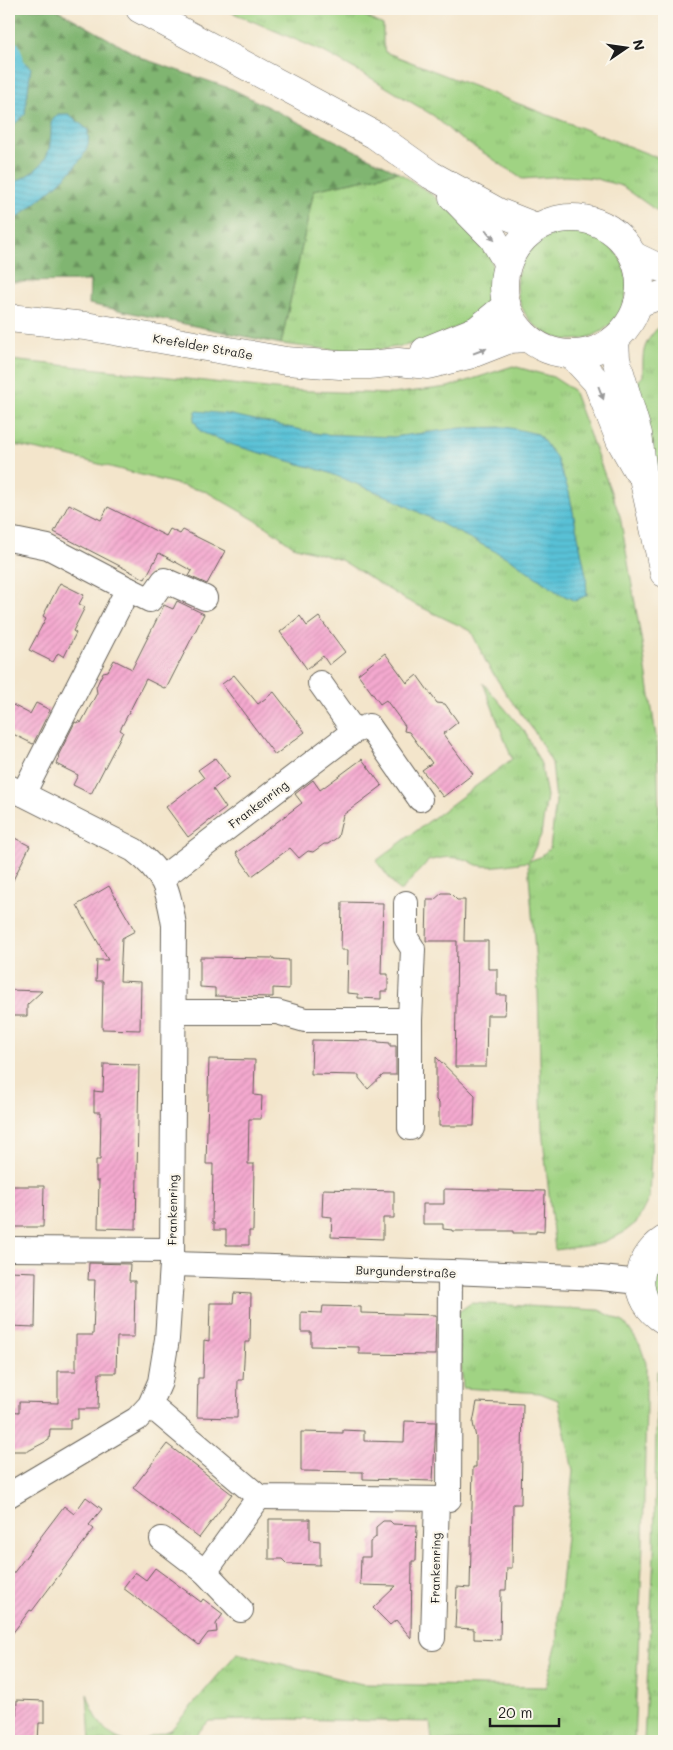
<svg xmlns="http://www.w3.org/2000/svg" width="673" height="1750" font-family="Mali,sans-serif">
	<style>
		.grass { fill: url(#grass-tufts); stroke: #5e7850 }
		.forest { fill: url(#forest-firs); stroke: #4e6846 }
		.water { fill: url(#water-rules); stroke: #3a6e79 }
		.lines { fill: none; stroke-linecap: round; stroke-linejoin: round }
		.stream { stroke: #59c1d6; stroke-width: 7 }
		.building { fill: url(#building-hatch) }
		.minor-casing { stroke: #676259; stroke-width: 26 }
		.tertiary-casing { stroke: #676259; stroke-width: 29 }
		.secondary-casing { stroke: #676259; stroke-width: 29 }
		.primary-casing { stroke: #676259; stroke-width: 29 }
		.minor { stroke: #fff; stroke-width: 24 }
		.tertiary { stroke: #fff; stroke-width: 28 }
		.secondary { stroke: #fff; stroke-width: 28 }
		.primary { stroke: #fff; stroke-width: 28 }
		.oneway { fill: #999 }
		.labels { text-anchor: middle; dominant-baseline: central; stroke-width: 4.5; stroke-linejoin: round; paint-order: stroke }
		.street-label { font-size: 12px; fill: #1c1c1c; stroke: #fbf7ec }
	</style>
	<defs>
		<pattern id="grass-tufts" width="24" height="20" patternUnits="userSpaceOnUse" patternTransform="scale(1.25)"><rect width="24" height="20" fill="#a0d383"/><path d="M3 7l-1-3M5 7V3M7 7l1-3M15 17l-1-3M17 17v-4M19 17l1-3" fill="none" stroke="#89b571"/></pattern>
		<pattern id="forest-firs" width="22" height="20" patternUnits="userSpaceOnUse" patternTransform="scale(1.25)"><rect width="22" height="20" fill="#80b571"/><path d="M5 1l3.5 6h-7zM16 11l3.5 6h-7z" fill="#68925c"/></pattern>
		<pattern id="water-rules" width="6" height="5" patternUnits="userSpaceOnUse" patternTransform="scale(1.25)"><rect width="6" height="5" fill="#59c1d6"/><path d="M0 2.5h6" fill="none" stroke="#4da5b7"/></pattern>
		<pattern id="building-hatch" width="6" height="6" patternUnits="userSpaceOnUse" patternTransform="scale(1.25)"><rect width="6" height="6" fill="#f4a9cf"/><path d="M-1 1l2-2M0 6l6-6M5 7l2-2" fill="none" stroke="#d191b1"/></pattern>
	</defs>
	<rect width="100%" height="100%" fill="#fbf7ec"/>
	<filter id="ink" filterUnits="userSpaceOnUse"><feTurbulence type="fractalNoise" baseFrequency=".02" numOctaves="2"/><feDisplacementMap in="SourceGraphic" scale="10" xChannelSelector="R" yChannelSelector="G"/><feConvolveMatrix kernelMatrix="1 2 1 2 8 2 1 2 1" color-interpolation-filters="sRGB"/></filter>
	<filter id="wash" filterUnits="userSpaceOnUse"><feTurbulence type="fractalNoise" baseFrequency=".0096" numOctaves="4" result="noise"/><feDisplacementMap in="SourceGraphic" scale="20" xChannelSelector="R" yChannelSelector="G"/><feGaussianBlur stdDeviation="1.12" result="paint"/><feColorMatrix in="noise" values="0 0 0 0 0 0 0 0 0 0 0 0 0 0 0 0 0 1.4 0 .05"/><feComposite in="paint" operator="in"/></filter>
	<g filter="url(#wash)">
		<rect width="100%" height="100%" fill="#f3e5cb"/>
		<g class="grass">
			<path d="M224 9H350L383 25V43L385 52 664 160V216L622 186 593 178 565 176 522 179 487 155 455 135 434 116 371 78 322 51Z"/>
			<path d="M398 172 430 193 467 225 491 257 493 270 492 283 490 294 480 312 472 320 425 342 384 349 350 352 281 344 314 190Z"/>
			<circle cx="572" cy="285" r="55"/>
			<path d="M664 323V508L635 384 643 376C643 356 641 347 655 331 658 327 660 325 664 323Z"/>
			<path d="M9 360 90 368 284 390 392 394 448 387 513 366 553 377 573 390 620 516 643 649 657 743 660 850 661 943 649 1198 637 1222 623 1233 599 1244 555 1250 542 1130 538 991 528 862C514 863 491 869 477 865 474 864 470 861 467 860 454 856 441 857 428 861L400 892 376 861 512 759 483 683 525 732 541 764 547 796 541 835 529 861 540 857 550 848 556 801 552 763 534 731 507 695 487 664 471 631 406 600 341 560 293 546 267 527 207 492 68 456 9 444Z"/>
			<path d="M664 1250V1309L657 1304 649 1272Z"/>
			<path d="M471 1303 599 1310 625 1323 640 1345 646 1363V1405L643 1544 634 1741H432L430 1722 286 1719 209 1721 190 1741H139L171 1730 237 1653 362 1684 546 1687 558 1638V1612L573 1471 558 1400 540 1393 463 1388 457 1313Z"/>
			<path d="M657 1371H664L663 1465 664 1727 663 1741H644L654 1554Z"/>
			<path d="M87 1693C93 1713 102 1735 125 1741H90Z"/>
		</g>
		<path class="forest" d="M9 9H56L144 59 232 89 398 172 314 190 281 344 89 304 90 281 9 282Z"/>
		<g class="water">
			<path d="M12 57 20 58 31 67 25 114 9 130V67Z"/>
			<path d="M58 114H69L88 130C88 135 89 141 88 145 84 167 27 210 9 224V186C42 167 52 163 51 122Z"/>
			<path d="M196 411 227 414 320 434 393 437 461 428 506 427 538 434 556 457 569 492 586 575 587 595 575 601 557 592 512 560 389 497 324 471 236 446 201 432 194 420Z"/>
		</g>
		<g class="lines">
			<path class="stream" d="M16 46 20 58 19 66"/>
		</g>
		<g id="blocks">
			<g class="building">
				<path d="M69 504 101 520 108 507 166 536 170 529 180 534 183 530 225 551 207 584 189 576 192 571 159 553 145 579 54 532Z"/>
				<path d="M60 583 84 595 79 604 85 607 73 631 76 633 64 657 58 653 53 662 29 650 46 618 43 616Z"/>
				<path d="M177 601 204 614 166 689 146 679 120 730 123 732 91 794 73 785 78 775 56 764 59 757 58 756 75 722 77 723 78 721 81 723 97 693 96 687 103 672 108 671 114 660 132 669 164 605 173 609Z"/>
				<path d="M300 616 307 626 319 617 345 652 329 665 323 656 307 669 280 632Z"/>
				<path d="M385 653 407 683 417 675 437 703 445 704 458 722 443 734 473 774 443 797 422 770 432 763 409 732 404 731 405 726 386 700 380 704 358 674Z"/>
				<path d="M234 675 258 704 274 692 305 732 275 755 222 684Z"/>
				<path d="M9 703 30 714 36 703 50 710 33 744 9 732Z"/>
				<path d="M215 758 229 777 213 789 226 808 188 837 166 807 204 778 198 770Z"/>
				<path d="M362 759 382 786 343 815 338 837 328 844H324L313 852 308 851 299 858 290 848 252 876 236 853 302 803 295 794 313 780 320 790Z"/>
				<path d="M9 835 30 846 9 888Z"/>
				<path d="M109 886 135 931 122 938 120 981 141 982 140 1030 102 1029 103 981H96L97 960H108L77 905Z"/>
				<path d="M442 893H450L457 900H465L464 941H488V969H497V995H506L505 1015H487L486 1067H455L457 941H426L427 900H434Z"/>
				<path d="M342 902 383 903 381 974H388V991H381V999L358 998V994L347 993 348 950H341Z"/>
				<path d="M200 957 274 958V959L289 960V989L273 988V997L215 996V988L200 987Z"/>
				<path d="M9 990 42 991 27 1005V1016H9Z"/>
				<path d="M312 1040 378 1041V1042L390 1043V1046H396V1075H383L368 1089 359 1078V1075L311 1074Z"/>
				<path d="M436 1057 475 1095 474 1126H439V1103L436 1100Z"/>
				<path d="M209 1059 255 1060 254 1095 262 1096 261 1119H249L248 1164H254L253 1231H249V1245H226V1230H214V1223H212L213 1164H206Z"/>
				<path d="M104 1064 139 1065 136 1229 98 1228 99 1181H96V1160H100L101 1112H94V1091L103 1092Z"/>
				<path d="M9 1186H44L43 1227H9Z"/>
				<path d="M323 1189 394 1191V1218H383V1239L331 1237 332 1217 322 1216Z"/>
				<path d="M444 1189 545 1191 544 1232 536 1231V1233H513V1231H452V1230L443 1229V1224H423V1204H444Z"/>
				<path d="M89 1263 130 1264 129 1281H135L134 1337H117L116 1373H99L98 1409H78V1419H70V1429H50L49 1440 28 1451H9V1411L19 1412V1402L58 1403V1371H76V1335H93L95 1280H88Z"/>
				<path d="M9 1271 36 1272 35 1327 9 1326Z"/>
				<path d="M234 1293 251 1294 250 1342H245L243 1380H238L237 1418 197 1417 198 1378H203L204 1340 209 1341 210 1303H233Z"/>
				<path d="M323 1306 361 1307V1313L436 1315 435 1355 359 1354V1347L311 1346V1332H301V1312L322 1313Z"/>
				<path d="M477 1402 523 1404 521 1504H513L512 1568H507L506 1590H501L500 1640 474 1639V1629L455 1628 457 1587 470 1588 473 1467H476V1438L473 1423Z"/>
				<path d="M405 1421 436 1422 433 1481 363 1479V1472L301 1471V1432L343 1433V1430L364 1431V1441L404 1442Z"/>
				<path d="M167 1444 232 1494 199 1538 133 1488Z"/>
				<path d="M86 1497 102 1509 89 1525 94 1529 32 1611 30 1610 9 1638V1579L64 1506 74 1514Z"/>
				<path d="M269 1519H310V1540L320 1541V1565L287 1564 282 1559H269Z"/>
				<path d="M383 1521H390L393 1524 417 1525 416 1561H412L411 1638 396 1620 390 1625 373 1608 396 1586 360 1585 361 1557H370V1542L376 1537V1527Z"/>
				<path d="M155 1568 201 1602 203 1599 223 1614 216 1624 217 1632 208 1633 199 1645 123 1588 135 1572 146 1580Z"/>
				<path d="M17 1700 44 1701V1723H39L38 1741H9V1721H16Z"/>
			</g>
		</g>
	</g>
	<g filter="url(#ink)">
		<use href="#blocks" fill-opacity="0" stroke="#676259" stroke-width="1"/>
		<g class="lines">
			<g class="minor-casing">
				<g id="minor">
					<path d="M9 539 48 547 128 589 23 794"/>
					<path d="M128 589 150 600 164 580 205 598"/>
					<path d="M320 683 354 731"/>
					<path d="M9 787 134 850C165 873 168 889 174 925L172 1264 167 1339 160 1382 150 1405 137 1419 9 1495"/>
					<path d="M162 878 354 731 369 726 420 799"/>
					<path d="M174 1012H277L305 1020H410L413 949 406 938V903"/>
					<path d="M410 1128V1020"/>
					<path d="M9 1249 171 1250"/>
					<path d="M172 1264 450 1272 601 1278 640 1282"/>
					<path d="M150 1405 259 1497 449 1499 450 1272"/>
					<path d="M162 1539 205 1572 259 1497"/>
					<path d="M205 1572 241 1610"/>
					<path d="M433 1638 437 1499"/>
				</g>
			</g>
			<g class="tertiary-casing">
				<g id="tertiary">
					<path d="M9 318 85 326 286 361 340 365H369L398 362 428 365 469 355 510 339 527 338"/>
					<path d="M425 351 477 330 506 306"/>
				</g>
			</g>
			<g class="secondary-casing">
				<g id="secondary">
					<path d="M615 339 616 359 638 434 644 482 664 573"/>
					<path d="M572 355 597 382 620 440 637 470"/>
					<path d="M664 1240C633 1260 632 1301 664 1320"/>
				</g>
			</g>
			<g class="primary-casing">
				<g id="primary">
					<path d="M140 9 375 135 431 175 498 212 536 227"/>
					<path d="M453 197 493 238 507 262"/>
					<circle cx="572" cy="286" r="68"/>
					<path d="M634 256 657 267 664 268"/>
					<path d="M638 303 664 294"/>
				</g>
			</g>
			<use href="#minor" class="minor"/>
			<use href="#tertiary" class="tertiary"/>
			<use href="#secondary" class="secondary"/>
			<use href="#primary" class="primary"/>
		</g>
		<defs><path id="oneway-solid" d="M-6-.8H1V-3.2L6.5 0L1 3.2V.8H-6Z" transform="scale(1.25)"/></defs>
		<g class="oneway">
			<use href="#oneway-solid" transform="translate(490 235) rotate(49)"/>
			<use href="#oneway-solid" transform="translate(480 351) rotate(-21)"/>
			<use href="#oneway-solid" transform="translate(601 393) rotate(69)"/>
		</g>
	</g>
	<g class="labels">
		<g class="street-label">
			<text transform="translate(203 346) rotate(10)">Krefelder Straße</text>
			<text transform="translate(258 804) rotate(-37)">Frankenring</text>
			<text transform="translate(172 1210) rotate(-89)">Frankenring</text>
			<text transform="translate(406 1271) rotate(2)">Burgunderstraße</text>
			<text transform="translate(435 1568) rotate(-89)">Frankenring</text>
		</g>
	</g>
	<rect width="673" height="1750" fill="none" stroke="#fbf7ec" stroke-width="30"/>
	<g transform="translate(626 48) rotate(77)" stroke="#fbf7ec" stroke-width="4" paint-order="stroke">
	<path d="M0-4L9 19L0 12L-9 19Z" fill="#1c1c1c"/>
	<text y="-8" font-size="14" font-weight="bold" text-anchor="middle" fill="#1c1c1c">N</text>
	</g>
	<path d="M490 1718v8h69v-8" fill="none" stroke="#1c1c1c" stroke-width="2.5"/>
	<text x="498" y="1718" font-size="15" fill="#1c1c1c" stroke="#fbf7ec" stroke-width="4" paint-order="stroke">20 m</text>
</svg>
